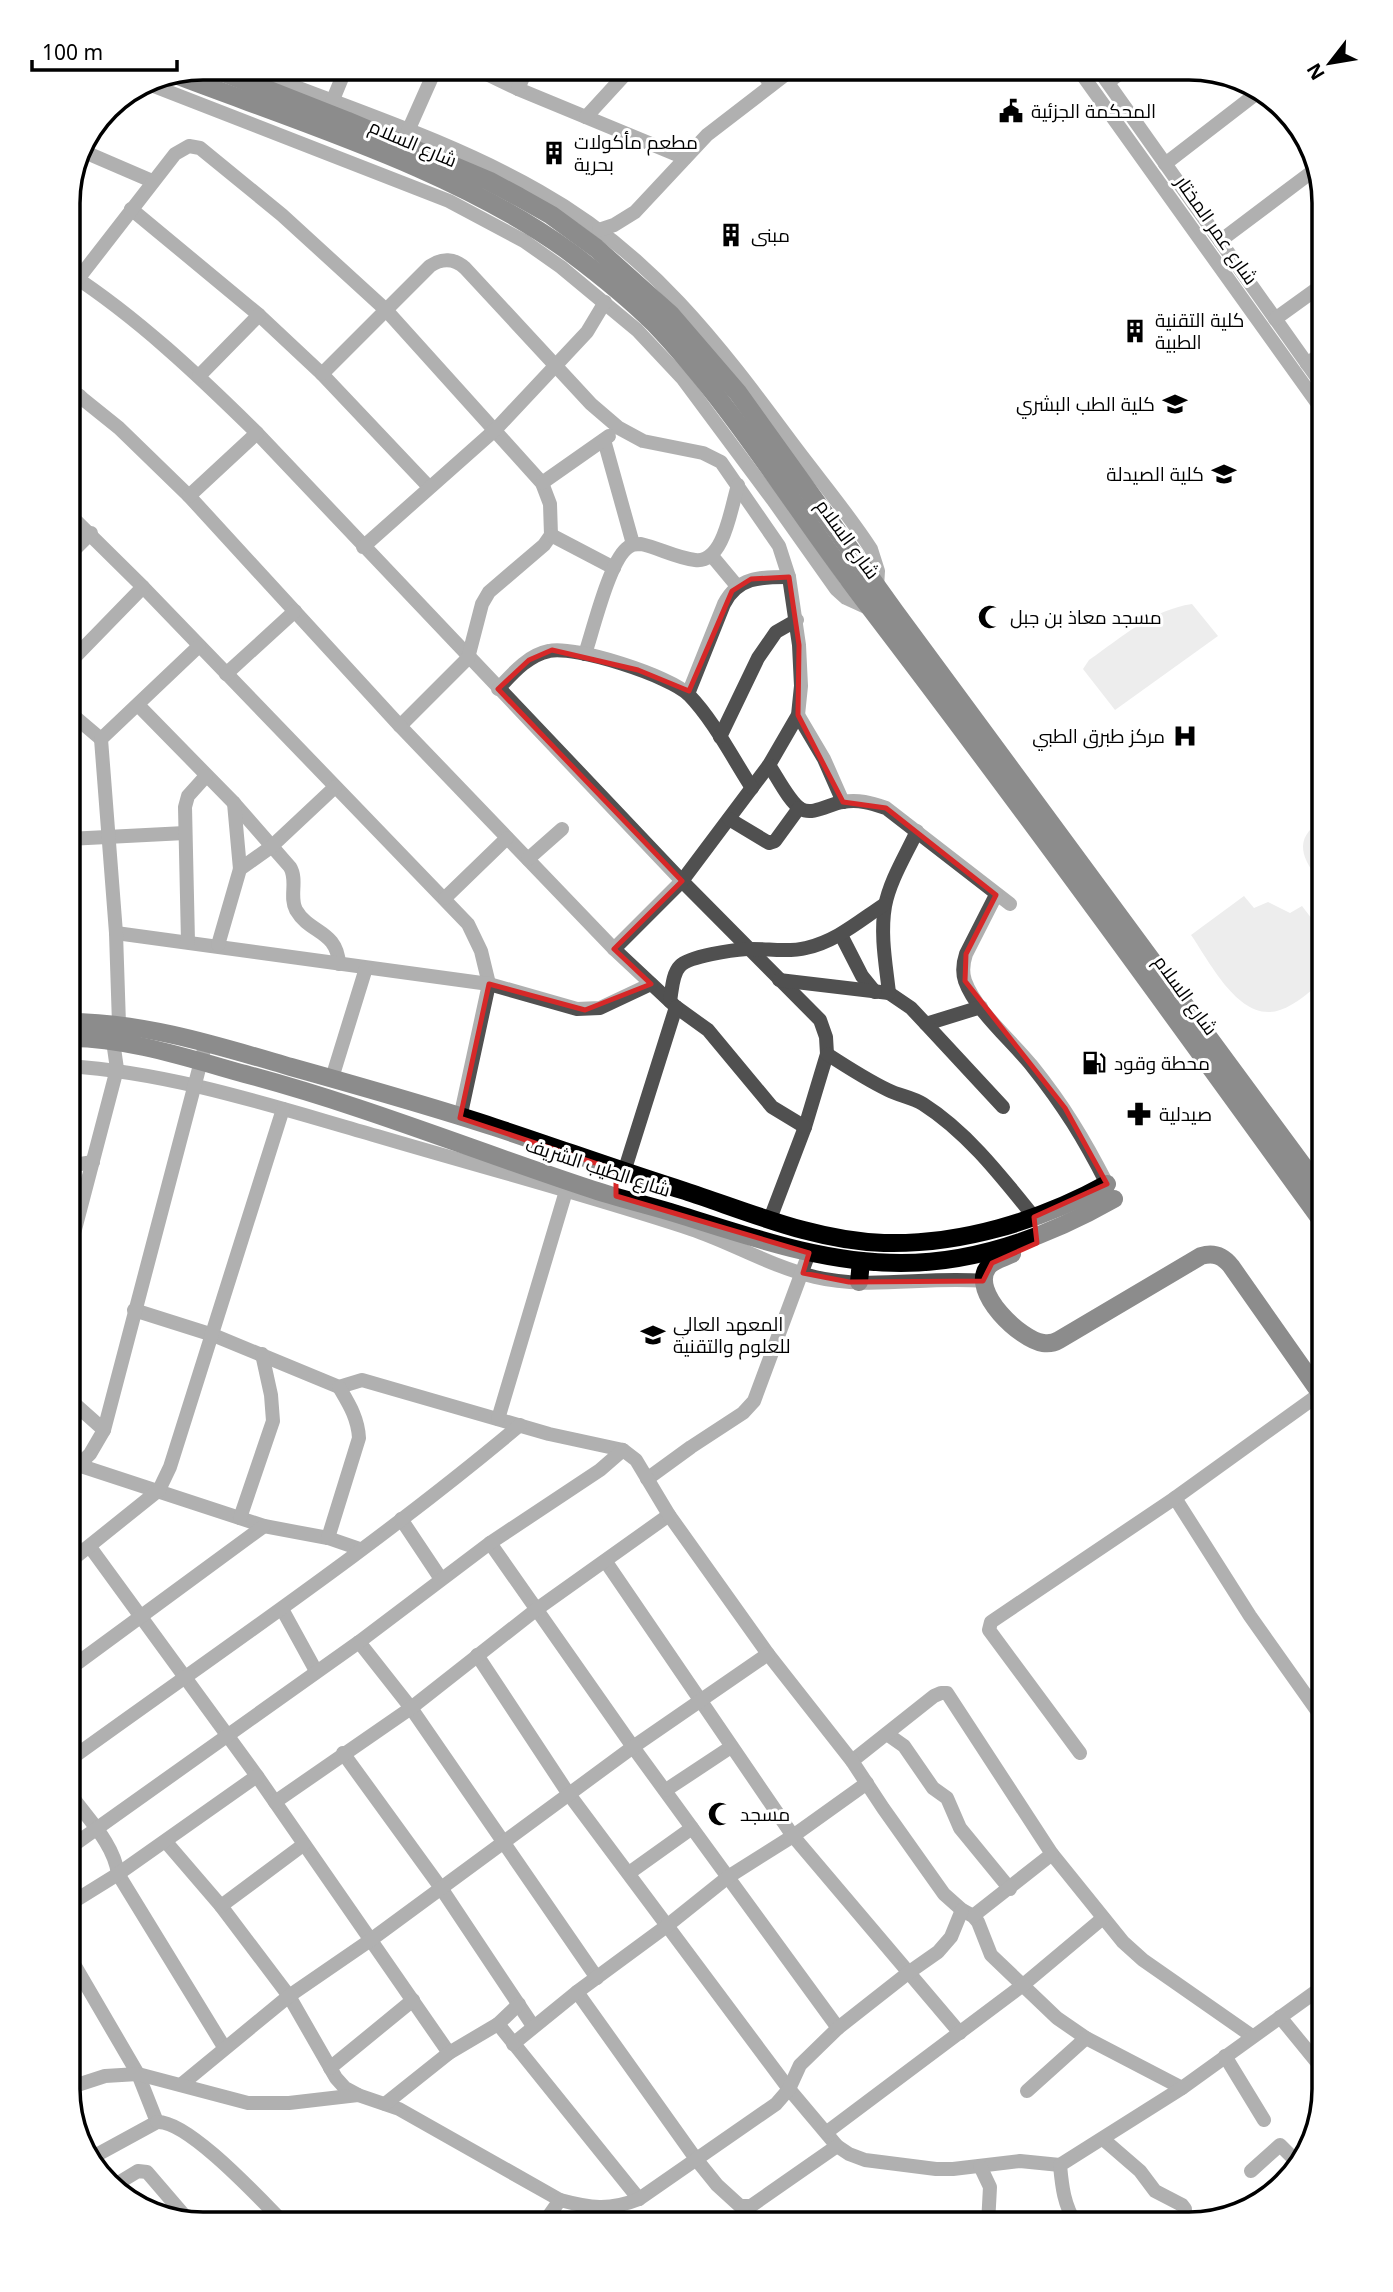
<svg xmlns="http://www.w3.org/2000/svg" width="1393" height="2292" font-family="'Noto Sans',Cairo,sans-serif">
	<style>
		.green { fill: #d7d7d7 }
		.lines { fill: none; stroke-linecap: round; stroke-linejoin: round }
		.minor { stroke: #505050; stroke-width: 14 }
		.major { stroke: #000; stroke-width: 18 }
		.highway { stroke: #000; stroke-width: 19 }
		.marked { fill: none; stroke: #d62828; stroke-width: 5; stroke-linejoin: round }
		.labels { text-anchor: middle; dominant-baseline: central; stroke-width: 6; stroke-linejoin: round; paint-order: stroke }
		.poi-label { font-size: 19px; fill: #000; stroke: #fff; text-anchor: start }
		.street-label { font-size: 19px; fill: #000; stroke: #fff }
		.rim { fill: none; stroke: #000; stroke-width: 3.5 }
	</style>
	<rect width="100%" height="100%" fill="#fff"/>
	<g class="green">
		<path d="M1192 604 1218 636 1115 710 1083 669 1089 660C1122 637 1152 610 1192 604Z"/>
		<path d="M1312 828 1325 847V882L1322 884C1310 868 1292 847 1312 828Z"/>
		<path d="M1244 896 1254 908 1268 902 1290 913 1302 906 1325 936V980C1311 990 1296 1005 1280 1010 1240 1024 1210 962 1191 935Z"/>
	</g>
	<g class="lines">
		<g class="minor">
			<path d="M247 68C344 107 448 139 539 191 650 253 718 343 792 443 818 478 847 512 871 549L878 571 877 587"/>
			<path d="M474 68 518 89 685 158"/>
			<path d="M759 68 771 85"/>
			<path d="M1078 69 1325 414"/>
			<path d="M1098 69 1325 389"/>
			<path d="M1108 82 1126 69"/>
			<path d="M146 83 449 201 524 241 561 267 637 330 683 379 773 500 836 589 846 598 870 609"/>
			<path d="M518 89 527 68"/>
			<path d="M332 102 346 68"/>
			<path d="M586 117 631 68"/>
			<path d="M408 131 436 68"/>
			<path d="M80 150 152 181"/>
			<path d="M1165 164 1261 90"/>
			<path d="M131 209 259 315 322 374 429 487"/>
			<path d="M599 230 614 225 635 212 707 135 794 68"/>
			<path d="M1220 241 1317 168"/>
			<path d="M69 273C138 318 198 375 257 433L682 881 820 1020 826 1037 827 1054 805 1127 770 1219"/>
			<path d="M78 279 175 154 189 146 200 148 282 215 386 310 542 483 550 504 551 535 544 545 489 592 482 604 468 658 400 726"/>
			<path d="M1275 319 1325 283"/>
			<path d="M1307 364 1325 351"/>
			<path d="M322 374 430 266C442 258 454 258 465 268L591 404 619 428 643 441 703 453 721 462 779 546 789 577 799 645 801 686 798 715 769 765 682 881 614 949"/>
			<path d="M199 376 259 315"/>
			<path d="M68 387 119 428 189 496 400 726 614 949 676 1007 708 1030 772 1107 805 1127"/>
			<path d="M68 412 80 396"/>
			<path d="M604 440 633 544"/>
			<path d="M542 483 609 436"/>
			<path d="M189 496 257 433"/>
			<path d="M68 513 143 587 468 924 481 951 489 984 460 1118"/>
			<path d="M551 535 614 568"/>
			<path d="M363 547 496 429 587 332 605 302"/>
			<path d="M68 556 91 533"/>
			<path d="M712 556 737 586"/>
			<path d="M585 654C593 630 609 564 626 549 631 544 635 544 641 544 659 548 677 558 695 560 724 564 731 507 738 485"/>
			<path d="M68 664 143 587"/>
			<path d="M226 674 295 611"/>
			<path d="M498 689C512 674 528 655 549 651 574 645 671 676 689 695 714 721 732 757 752 788"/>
			<path d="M688 694 724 604C738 576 762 577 789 577"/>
			<path d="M138 705 234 803 290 867C298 880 289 897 296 910 310 934 337 930 339 964"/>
			<path d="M68 711 101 739"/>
			<path d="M798 715 824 759 843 802"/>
			<path d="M720 737 758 658 776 632 797 620"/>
			<path d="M769 765C777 777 790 803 801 809 813 816 831 803 843 802 858 799 871 803 886 808L1010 904"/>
			<path d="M234 803 240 869"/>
			<path d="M729 819 769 843 775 841 799 808"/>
			<path d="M68 839 185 833"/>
			<path d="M528 859 562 829"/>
			<path d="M996 895 966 954C963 963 962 972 965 981 976 1011 1011 1040 1032 1066 1064 1106 1084 1139 1107 1184"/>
			<path d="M445 898 507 838"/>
			<path d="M116 933 489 984 577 1009 600 1008 651 984"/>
			<path d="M841 935 862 976 875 992"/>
			<path d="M188 942 185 807 188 796 206 776"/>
			<path d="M218 945 240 869 271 847 335 787"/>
			<path d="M779 980 889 993 911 1008 926 1024 981 1007"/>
			<path d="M889 993C886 965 880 935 885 906 890 880 906 855 917 831"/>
			<path d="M670 1001C672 991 672 974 680 966 689 956 733 950 747 949 766 948 787 953 806 948 837 941 859 921 885 904"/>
			<path d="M119 1024 116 933 101 739 199 646"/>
			<path d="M926 1024 1003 1107"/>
			<path d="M827 1054C847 1067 867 1080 888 1090 900 1096 912 1097 923 1104 967 1132 1001 1176 1034 1217"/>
			<path d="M68 1066C174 1073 275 1107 377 1136 482 1167 588 1195 691 1229 733 1243 772 1267 815 1277 869 1290 927 1276 983 1281"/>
			<path d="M332 1078 366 968"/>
			<path d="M68 1166 93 1162"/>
			<path d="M624 1172 676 1007"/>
			<path d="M68 1256 117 1069 113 1041"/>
			<path d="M134 1310 213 1335 339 1387 362 1380 549 1434 623 1450"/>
			<path d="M68 1398 104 1430"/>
			<path d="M498 1419 566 1191"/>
			<path d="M78 1465 264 1526 328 1538 360 1549"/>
			<path d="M68 1475 90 1454 104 1430 206 1042"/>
			<path d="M647 1479 691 1447 743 1413 754 1401 809 1253"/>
			<path d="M1175 1498 1250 1616 1325 1722"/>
			<path d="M240 1518 273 1421 271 1395 262 1354"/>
			<path d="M401 1519 441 1579"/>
			<path d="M328 1538 359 1438C358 1418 349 1404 339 1387"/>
			<path d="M490 1543 633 1747 838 2028"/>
			<path d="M90 1547 257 1776 449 2053"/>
			<path d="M606 1562 793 1836 960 2033"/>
			<path d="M68 1563 159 1490 170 1467 283 1109"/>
			<path d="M282 1609 316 1671"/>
			<path d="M359 1642 411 1708 597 1978"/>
			<path d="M477 1655 568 1793 789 2089 837 2146 849 2154 865 2160 936 2169H953L1020 2161 1060 2165"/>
			<path d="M68 1670 264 1526"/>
			<path d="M887 1734 904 1746 933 1788 947 1798 960 1828 1010 1889"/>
			<path d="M343 1753 441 1888 533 2026"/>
			<path d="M1080 1753 989 1630 991 1622 1175 1498 1321 1393"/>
			<path d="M68 1761C220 1651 376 1546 520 1425"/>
			<path d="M852 1761 934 1696 941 1693H947L1052 1854 1123 1942 1143 1960 1252 2036"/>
			<path d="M666 1790 731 1747"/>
			<path d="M68 1791C86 1817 114 1843 118 1874L224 2047"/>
			<path d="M275 1802 411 1708 537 1609 669 1515"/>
			<path d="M166 1842 221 1906 289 1996 336 2078 345 2088 358 2095"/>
			<path d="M68 1849 359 1642 490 1543 600 1470 623 1450 636 1460 669 1515 768 1654 852 1761 883 1808 944 1894 962 1910 973 1916 978 1922 991 1955 1057 2018 1086 2038 1182 2088"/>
			<path d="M629 1873 692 1828"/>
			<path d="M68 1905 118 1874 257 1776"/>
			<path d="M221 1906 303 1845"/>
			<path d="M973 1916 1052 1854"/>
			<path d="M68 1954 138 2074 157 2122 91 2158"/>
			<path d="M577 1992 696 2159 717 2185 740 2206H751L837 2146"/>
			<path d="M1280 2017 1325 2072"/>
			<path d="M498 2024 639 2199"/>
			<path d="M513 2044 577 1992 668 1925 728 1877 793 1836 867 1783"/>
			<path d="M1225 2056 1264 2120"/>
			<path d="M330 2068 413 2000"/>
			<path d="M182 2084 289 1996 372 1939 633 1747 768 1654"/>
			<path d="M68 2088 105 2076 138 2074 248 2103H289L358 2095 399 2109 560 2200C590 2208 609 2211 639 2199L776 2104 789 2089 800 2065 838 2028 908 1973 938 1952 951 1937 962 1910"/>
			<path d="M1027 2091 1086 2038"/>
			<path d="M385 2104 449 2053 498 2024 519 2004"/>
			<path d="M157 2122C188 2120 261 2200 285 2224"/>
			<path d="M827 2132 1023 1985 1103 1918"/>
			<path d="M1103 2139 1140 2171 1155 2191 1182 2205 1185 2209 1184 2224"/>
			<path d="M980 2166 990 2187 988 2224"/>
			<path d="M1251 2171 1280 2145 1300 2165"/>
			<path d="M115 2185 138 2171 147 2172 190 2222"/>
			<path d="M543 2224 560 2200"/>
			<path d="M1076 2224C1064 2205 1062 2187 1060 2165L1182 2088 1325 1985"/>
		</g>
		<g class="major">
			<path d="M68 1022C144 1022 219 1046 291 1067 359 1086 427 1105 494 1127 558 1148 621 1171 685 1191 749 1212 815 1241 884 1243 960 1245 1040 1221 1107 1184"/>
			<path d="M68 1038C124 1037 191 1059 245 1074 362 1105 473 1150 588 1188 617 1198 648 1205 677 1214 751 1237 823 1263 901 1263 977 1263 1049 1236 1114 1199"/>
			<path d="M1012 1254C1004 1258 993 1260 988 1267 969 1292 1021 1340 1043 1343 1049 1344 1054 1343 1059 1340L1201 1256C1214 1252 1223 1256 1231 1266L1325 1400"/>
			<path d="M859 1282 861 1261"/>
		</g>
		<g class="highway">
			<path d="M212 68 347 121 489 181 519 197 551 215 596 248 670 314 738 393 895 612 1325 1196"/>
			<path d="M174 74C302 123 460 171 571 253 599 274 629 298 654 323 737 410 799 516 872 610 1026 812 1176 1019 1325 1225"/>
		</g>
	</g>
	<path d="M0 0H1393V2292H0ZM789 577 799 645 798 715 843 802 886 808 996 895 966 954 965 981 1065 1108 1107 1184 1034 1217 1037 1243 992 1263 983 1281 849 1282 803 1273 809 1253 616 1196V1170L460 1118 489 984 585 1010 651 984 614 949 682 881 498 689 529 660 552 650 638 670 689 691 732 591 751 579Z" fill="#fff" fill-opacity=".55" fill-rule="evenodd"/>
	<path class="marked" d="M789 577 799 645 798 715 843 802 886 808 996 895 966 954 965 981 1065 1108 1107 1184 1034 1217 1037 1243 992 1263 983 1281 849 1282 803 1273 809 1253 616 1196V1170L460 1118 489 984 585 1010 651 984 614 949 682 881 498 689 529 660 552 650 638 670 689 691 732 591 751 579Z"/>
	<defs>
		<g id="civic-bare" transform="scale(1.89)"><path d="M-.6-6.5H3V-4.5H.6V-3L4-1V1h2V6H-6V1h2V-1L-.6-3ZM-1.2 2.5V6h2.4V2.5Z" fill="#000" stroke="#fff" stroke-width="2.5" paint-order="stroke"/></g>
		<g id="building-bare" transform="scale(1.89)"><path d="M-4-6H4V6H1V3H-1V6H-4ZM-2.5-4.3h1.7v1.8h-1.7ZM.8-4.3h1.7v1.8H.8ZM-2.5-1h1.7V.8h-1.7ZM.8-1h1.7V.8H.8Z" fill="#000" stroke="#fff" stroke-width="2.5" paint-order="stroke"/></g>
		<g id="university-bare" transform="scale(1.89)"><path d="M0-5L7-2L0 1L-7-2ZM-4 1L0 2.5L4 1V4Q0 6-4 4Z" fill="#000" stroke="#fff" stroke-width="2.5" paint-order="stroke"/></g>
		<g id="mosque-bare" transform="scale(1.89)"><path d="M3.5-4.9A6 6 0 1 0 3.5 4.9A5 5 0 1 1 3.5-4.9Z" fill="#000" stroke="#fff" stroke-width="2.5" paint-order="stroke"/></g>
		<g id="hospital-bare" transform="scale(1.89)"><path d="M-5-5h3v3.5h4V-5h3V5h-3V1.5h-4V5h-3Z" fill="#000" stroke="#fff" stroke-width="2.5" paint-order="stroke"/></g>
		<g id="fuel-bare" transform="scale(1.89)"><path d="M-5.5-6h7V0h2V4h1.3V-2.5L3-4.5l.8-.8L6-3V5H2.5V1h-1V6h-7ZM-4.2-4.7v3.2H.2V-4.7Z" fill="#000" stroke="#fff" stroke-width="2.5" paint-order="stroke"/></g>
		<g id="pharmacy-bare" transform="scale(1.89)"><path d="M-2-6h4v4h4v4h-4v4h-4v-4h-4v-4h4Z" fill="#000" stroke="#fff" stroke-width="2.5" paint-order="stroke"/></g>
	</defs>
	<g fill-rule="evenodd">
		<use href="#civic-bare" x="1011" y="111"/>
		<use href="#building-bare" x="554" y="153"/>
		<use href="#building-bare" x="731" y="235"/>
		<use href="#building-bare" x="1135" y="331"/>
		<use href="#university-bare" x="1175" y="404"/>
		<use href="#university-bare" x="1224" y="474"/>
		<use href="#mosque-bare" x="990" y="617"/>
		<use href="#hospital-bare" x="1185" y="736"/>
		<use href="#fuel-bare" x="1094" y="1063"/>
		<use href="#pharmacy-bare" x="1139" y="1114"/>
		<use href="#university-bare" x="653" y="1335"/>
		<use href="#mosque-bare" x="720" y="1814"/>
	</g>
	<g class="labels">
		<g class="poi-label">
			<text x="1031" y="111">المحكمة الجزئية</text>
			<text x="574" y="142">مطعم مأكولات<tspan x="574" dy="22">بحرية</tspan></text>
			<text x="751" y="235">مبنى</text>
			<text x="1155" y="320">كلية التقنية<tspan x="1155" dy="22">الطبية</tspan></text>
			<text x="1155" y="404" text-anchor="end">كلية الطب البشري</text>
			<text x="1204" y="474" text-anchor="end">كلية الصيدلة</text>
			<text x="1010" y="617">مسجد معاذ بن جبل</text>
			<text x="1165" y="736" text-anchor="end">مركز طبرق الطبي</text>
			<text x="1114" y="1063">محطة وقود</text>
			<text x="1159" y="1114">صيدلية</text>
			<text x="673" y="1324">المعهد العالي<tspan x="673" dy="22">للعلوم والتقنية</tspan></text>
			<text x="740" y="1814">مسجد</text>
		</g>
		<g class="street-label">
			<text transform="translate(413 143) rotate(23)">شارع السلام</text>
			<text transform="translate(1217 230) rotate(55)">شارع عمر المختار</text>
			<text transform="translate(848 539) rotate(54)">شارع السلام</text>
			<text transform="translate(1186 995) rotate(54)">شارع السلام</text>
			<text transform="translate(598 1167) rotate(18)">شارع الطيب الشريف</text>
		</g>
	</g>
	<path d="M0 0H1393V2292H0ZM203 80H1189A123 123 0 0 1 1312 203V2089A123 123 0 0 1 1189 2212H203A123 123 0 0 1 80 2089V203A123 123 0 0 1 203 80Z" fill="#fff" fill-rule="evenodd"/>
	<path class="rim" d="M203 80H1189A123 123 0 0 1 1312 203V2089A123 123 0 0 1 1189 2212H203A123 123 0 0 1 80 2089V203A123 123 0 0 1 203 80Z"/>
	<g transform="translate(1330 63) rotate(239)" stroke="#ffffff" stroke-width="5" paint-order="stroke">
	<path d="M0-5L12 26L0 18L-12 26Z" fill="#000000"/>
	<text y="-10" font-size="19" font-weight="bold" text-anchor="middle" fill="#000000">N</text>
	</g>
	<path d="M32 60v10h145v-10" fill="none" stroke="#000000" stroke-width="3.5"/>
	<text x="42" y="60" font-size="21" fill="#000000" stroke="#ffffff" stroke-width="5" paint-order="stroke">100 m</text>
</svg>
